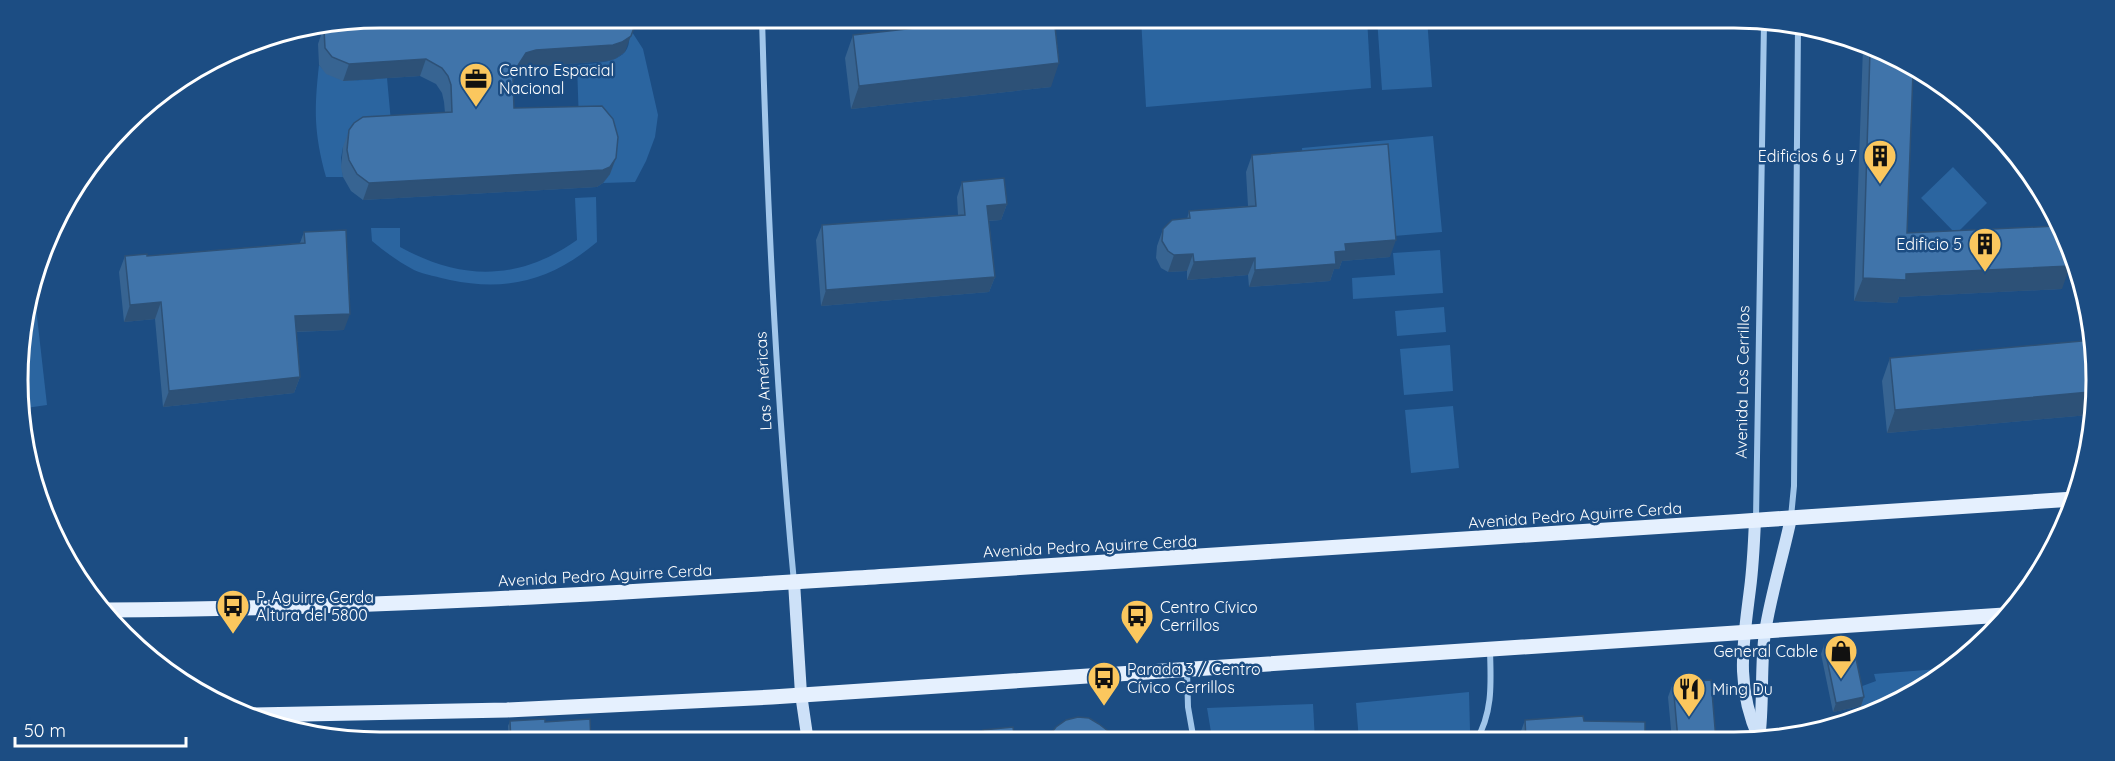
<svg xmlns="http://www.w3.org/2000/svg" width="2115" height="761" font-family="Quicksand,sans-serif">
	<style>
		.green { fill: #2b65a0 }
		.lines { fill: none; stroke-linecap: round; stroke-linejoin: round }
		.street { stroke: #a1c6ea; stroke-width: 6 }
		.secondary { stroke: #cde1f8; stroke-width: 12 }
		.primary { stroke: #e5f0fe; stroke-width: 15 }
		.wall { fill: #376492 }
		.shaded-wall { fill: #2d5177 }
		.building { fill: #4074aa; stroke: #2d5177; stroke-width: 1.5 }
		.labels { text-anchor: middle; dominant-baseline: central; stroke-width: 5; stroke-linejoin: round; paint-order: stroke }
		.poi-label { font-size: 16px; fill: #fff; stroke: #1c4d83; text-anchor: start }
		.street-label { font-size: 16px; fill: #fff; stroke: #1c4d83 }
		.rim { fill: none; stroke: #fff; stroke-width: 3 }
	</style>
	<rect width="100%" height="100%" fill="#1c4d83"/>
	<g class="green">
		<path d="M623 18 643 49 658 115 655 137 646 161 635 182 603 183 610 174 579 123 577 65C593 63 628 64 629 41 630 34 625 25 623 18Z"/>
		<path d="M1141 18H1367L1371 88 1146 107Z"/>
		<path d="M1377 18H1427L1432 87 1382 90Z"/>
		<path d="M319 65C337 86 363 80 387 78L392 133 343 147 341 158 343 177H326C314 133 314 110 319 65Z"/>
		<path d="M1433 136 1442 232 1394 236 1303 164 1302 148Z"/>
		<path d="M1953 167 1987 203 1956 234 1921 198Z"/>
		<path d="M596 197 597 242C552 280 507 292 450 280 439 277 425 275 414 270 399 262 385 252 372 241L371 228H400V247C462 281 519 281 577 240L575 198Z"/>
		<path d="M1440 250 1443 293 1353 299 1352 278 1395 275 1393 253Z"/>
		<path d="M34 290 47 405 26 408 21 334Z"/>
		<path d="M1444 307 1446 332 1397 336 1395 311Z"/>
		<path d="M1450 345 1453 391 1404 395 1400 349Z"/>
		<path d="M1453 406 1459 468 1411 473 1405 410Z"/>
		<path d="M1952 668 1895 706 1862 716 1857 688 1876 681 1874 674Z"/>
		<path d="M1469 692 1470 731 1462 741H1359L1356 703Z"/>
		<path d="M1313 704 1315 741H1214L1212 738 1207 708Z"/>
	</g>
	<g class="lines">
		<g class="street">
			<path d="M762 18C767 206 776 394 794 582"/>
			<path d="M1791 517 1794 486 1798 26"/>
			<path d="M1756 519 1764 22"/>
			<path d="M1187 671 1188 707 1194 741"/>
			<path d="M1476 741C1493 712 1491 683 1490 651"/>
		</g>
		<g class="secondary">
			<path d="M1755 520C1754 544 1753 566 1750 589 1743 645 1735 686 1759 739"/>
			<path d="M794 582 801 694 808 742"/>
			<path d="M1759 739C1764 704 1760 668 1765 632 1771 594 1783 556 1791 518"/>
		</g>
		<g class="primary">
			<path d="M107 610C368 609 628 592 889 576 1284 553 1679 525 2074 499"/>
			<path d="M252 715 507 710 772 697 2004 615"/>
		</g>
	</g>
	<g class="wall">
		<path d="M381 18 625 52 615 59 607 61 529 67 520 70 513 81 514 108 616 158 610 174 603 183 597 187 363 200 351 191 343 177 341 167 343 147 349 130 445 113 444 102 442 93 436 84 420 76 343 81 326 74 319 65 318 44 323 29Z"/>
		<path d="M853 35 1051 87 851 109 845 58Z"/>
		<path d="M1863 47 1913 72 1907 233 2062 289 1899 297 1897 303 1854 301Z"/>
		<path d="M1252 155 1390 257 1342 261 1339 269H1334L1330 281 1249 287 1248 275 1187 280V271L1168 272 1161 268 1156 258 1157 246 1163 229 1187 219 1189 211 1248 206 1246 172Z"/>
		<path d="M962 182 1007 204 1001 220 989 221 995 277 989 292 821 306 816 240 822 225 958 215 957 197Z"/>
		<path d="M304 232 344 330 296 332 300 377 294 393 163 407 155 319 124 322 119 272 125 256H147L300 243Z"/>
		<path d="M2093 340 2089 415 1887 433 1882 381 1890 358Z"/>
		<path d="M1824 645 1864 697 1861 706 1833 712 1821 654Z"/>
		<path d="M1673 683 1716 740H1672L1668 697Z"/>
		<path d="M1525 720 1584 721 1645 740H1520V734Z"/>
		<path d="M510 721 545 722 591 743H509L508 726Z"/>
		<path d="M983 730 1015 742H980V739Z"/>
	</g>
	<g class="shaded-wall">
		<path d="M636 22 625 52 615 59 607 61 529 67 520 70 508 87 515 70 526 53 536 50Z"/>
		<path d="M426 59 420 76 343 81 349 64Z"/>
		<path d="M1059 63 1051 87 851 109 859 86Z"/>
		<path d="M616 158 610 174 603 183 597 187 363 200 369 183Z"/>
		<path d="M1007 204 1001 220 982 221 987 206Z"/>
		<path d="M1396 240 1390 257 1342 261 1339 269H1334L1330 281 1249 287 1255 270 1335 252 1345 244Z"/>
		<path d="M1193 254 1187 271 1168 272 1174 255Z"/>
		<path d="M1255 258 1248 275 1187 280 1194 262Z"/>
		<path d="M2070 266 2062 289 1899 297 1897 303 1854 301 1863 278 1906 274Z"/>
		<path d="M995 277 989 292 821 306 826 290Z"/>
		<path d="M161 302 155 319 124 322 130 305Z"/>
		<path d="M350 314 344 330 289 332 295 316Z"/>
		<path d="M300 377 294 393 163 407 169 391Z"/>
		<path d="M2090 392 2089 415 1887 433 1895 410Z"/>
		<path d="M1864 697 1861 706 1833 712 1836 703Z"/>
	</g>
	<g class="building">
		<path d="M381 18H634L636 22 631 36 622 42 613 45 536 50 526 53 515 70 513 79 514 108 602 106 613 119 618 137 616 158 610 167 603 170 369 183 357 174 349 160 347 150 349 130 354 123 363 117 452 112 451 85 448 76 442 68 426 59 349 64 332 57 325 48 324 29Z"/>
		<path d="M1005 18H1054L1059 63 859 86 853 35Z"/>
		<path d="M1870 51 1913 72 1907 233 2057 226 2070 262V266L1906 274V280L1863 278Z"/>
		<path d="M1388 144 1396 240 1345 244 1346 251 1335 252 1336 264 1255 270V258L1194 262 1193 254 1174 255 1168 251 1162 241 1163 229 1172 220 1190 218 1189 211 1256 206 1252 155Z"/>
		<path d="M1004 178 1007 204 987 206 995 277 826 290 822 225 965 215 962 182Z"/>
		<path d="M346 230 350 314 295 316 300 377 169 391 161 302 130 305 125 256 147 254V256L305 243 304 232Z"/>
		<path d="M2093 340 2090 392 1895 410 1890 358Z"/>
		<path d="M1852 639 1864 697 1836 703 1824 645Z"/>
		<path d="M1711 680 1716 740H1678L1673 683Z"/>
		<path d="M1583 716 1584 721 1645 722V740H1526L1525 720Z"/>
		<path d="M1078 717 1089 718 1099 724 1108 731 1113 741H1047L1049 736 1056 727 1066 720Z"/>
		<path d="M545 719V722L590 719 591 743H511L510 721Z"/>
		<path d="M1013 727 1015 742H984L983 730Z"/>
		<path d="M910 731 912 742H871V737Z"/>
	</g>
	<defs>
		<g id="office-pin" transform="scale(1.725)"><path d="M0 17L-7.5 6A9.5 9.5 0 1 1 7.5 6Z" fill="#fbc75e" stroke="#1c4d83"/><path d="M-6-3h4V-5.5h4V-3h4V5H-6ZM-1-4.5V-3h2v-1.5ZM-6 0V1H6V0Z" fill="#111"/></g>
		<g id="building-pin" transform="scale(1.725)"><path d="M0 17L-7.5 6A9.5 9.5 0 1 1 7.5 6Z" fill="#fbc75e" stroke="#1c4d83"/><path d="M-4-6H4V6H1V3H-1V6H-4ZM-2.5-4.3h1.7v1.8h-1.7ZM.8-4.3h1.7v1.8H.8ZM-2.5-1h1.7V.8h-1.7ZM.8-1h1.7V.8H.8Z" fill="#111"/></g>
		<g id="bus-pin" transform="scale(1.725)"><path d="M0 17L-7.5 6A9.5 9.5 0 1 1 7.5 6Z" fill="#fbc75e" stroke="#1c4d83"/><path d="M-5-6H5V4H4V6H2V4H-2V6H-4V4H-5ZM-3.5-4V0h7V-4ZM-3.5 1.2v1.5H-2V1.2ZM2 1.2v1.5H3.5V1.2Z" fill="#111"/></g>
		<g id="shop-pin" transform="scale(1.725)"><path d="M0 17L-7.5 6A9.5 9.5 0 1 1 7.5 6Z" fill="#fbc75e" stroke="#1c4d83"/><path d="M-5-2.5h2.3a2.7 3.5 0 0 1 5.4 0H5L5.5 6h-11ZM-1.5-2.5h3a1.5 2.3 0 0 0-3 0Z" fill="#111"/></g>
		<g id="restaurant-pin" transform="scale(1.725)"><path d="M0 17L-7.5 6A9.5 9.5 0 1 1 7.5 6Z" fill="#fbc75e" stroke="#1c4d83"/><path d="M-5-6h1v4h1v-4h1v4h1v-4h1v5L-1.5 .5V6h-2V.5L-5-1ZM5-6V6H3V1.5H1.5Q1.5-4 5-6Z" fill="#111"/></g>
	</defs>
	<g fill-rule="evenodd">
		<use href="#office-pin" x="476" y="79"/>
		<use href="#building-pin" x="1880" y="156"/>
		<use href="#building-pin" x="1985" y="244"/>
		<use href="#bus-pin" x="233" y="606"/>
		<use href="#bus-pin" x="1137" y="616"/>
		<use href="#shop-pin" x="1841" y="651"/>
		<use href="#bus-pin" x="1104" y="678"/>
		<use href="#restaurant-pin" x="1689" y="689"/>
	</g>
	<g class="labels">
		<g class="poi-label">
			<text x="499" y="70">Centro Espacial<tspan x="499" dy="18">Nacional</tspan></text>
			<text x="1857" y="156" text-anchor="end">Edificios 6 y 7</text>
			<text x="1962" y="244" text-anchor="end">Edificio 5</text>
			<text x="256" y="597">P. Aguirre Cerda<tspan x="256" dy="18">Altura del 5800</tspan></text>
			<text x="1160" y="607">Centro Cívico<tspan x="1160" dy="18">Cerrillos</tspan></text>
			<text x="1818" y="651" text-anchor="end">General Cable</text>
			<text x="1127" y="669">Parada 3 / Centro<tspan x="1127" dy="18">Cívico Cerrillos</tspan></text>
			<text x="1712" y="689">Ming Du</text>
		</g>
		<g class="street-label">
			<text transform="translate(763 381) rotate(-93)">Las Américas</text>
			<text transform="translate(1742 382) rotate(-89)">Avenida Los Cerrillos</text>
			<text transform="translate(1575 515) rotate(-4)">Avenida Pedro Aguirre Cerda</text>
			<text transform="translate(1090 546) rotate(-3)">Avenida Pedro Aguirre Cerda</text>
			<text transform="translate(605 575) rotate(-3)">Avenida Pedro Aguirre Cerda</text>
		</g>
	</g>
	<path d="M0 0H2115V761H0ZM380 28H1734A352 352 0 0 1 2086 380V380A352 352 0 0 1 1734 732H380A352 352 0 0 1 28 380V380A352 352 0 0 1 380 28Z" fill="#1c4d83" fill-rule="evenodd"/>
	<path class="rim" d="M380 28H1734A352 352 0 0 1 2086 380V380A352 352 0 0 1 1734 732H380A352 352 0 0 1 28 380V380A352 352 0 0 1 380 28Z"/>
	<path d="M15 737v9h171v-9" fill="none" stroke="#ffffff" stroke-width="3"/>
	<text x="24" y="737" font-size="18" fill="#ffffff" stroke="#1c4d83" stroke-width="4.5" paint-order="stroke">50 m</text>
</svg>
